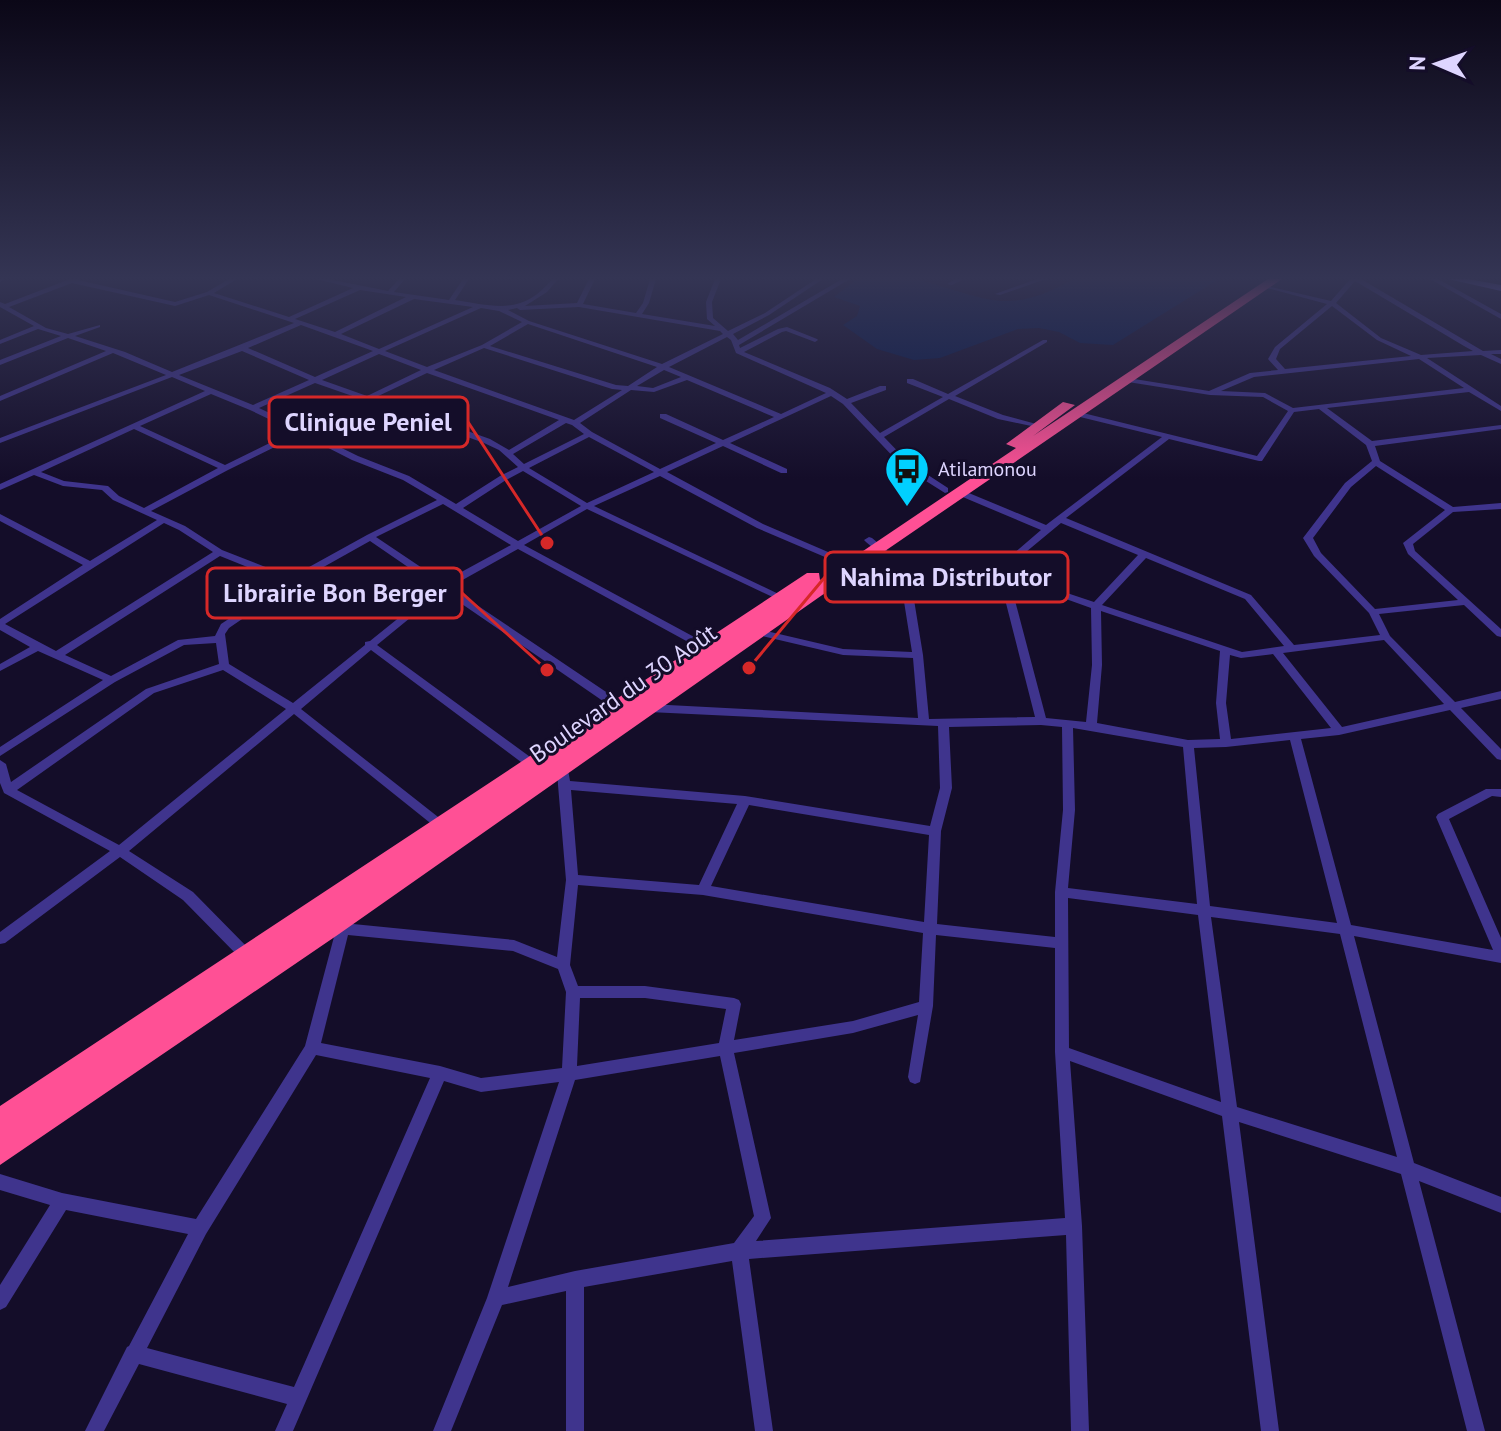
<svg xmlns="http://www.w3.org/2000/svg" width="1501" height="1431" font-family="'PT Sans',sans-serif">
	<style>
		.water { fill: #05184a }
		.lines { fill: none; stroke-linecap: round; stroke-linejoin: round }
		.street { fill: #3f348d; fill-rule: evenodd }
		.secondary { fill: #7d6cff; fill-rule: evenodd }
		.highway { fill: #ff5095; fill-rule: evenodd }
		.labels { text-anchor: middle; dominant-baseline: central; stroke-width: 6; stroke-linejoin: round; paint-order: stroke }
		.far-poi-label { font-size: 20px; fill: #ded5ff; stroke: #140d29; text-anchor: start }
		.street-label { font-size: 24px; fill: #ded5ff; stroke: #140d29 }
		.leader { fill: none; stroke: #d62828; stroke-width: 3 }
		.callout-dot { fill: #d62828; stroke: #140d29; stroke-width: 3 }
		.callout { fill: #140d29; stroke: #d62828; stroke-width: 3 }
		.callout-label { font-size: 26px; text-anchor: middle; font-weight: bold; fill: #ded5ff }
	</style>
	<rect width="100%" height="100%" fill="#140d29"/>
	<path class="water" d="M857 279C877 279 901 275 919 280 988 298 1006 317 1074 279H1219L1113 345 1080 343 1059 332 1039 328 1018 329 940 358 914 360 877 349 843 325 857 316 860 306 834 297Z"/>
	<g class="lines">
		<g class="street">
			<path d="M0 279H5L0 282Z"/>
			<path d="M70 279H79L78 280 175 302 207 292 229 279H237L214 293 289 317 353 288 316 279H328L388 291 399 279H405L394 292 449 300 463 279H469L455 300C494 306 523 316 552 279H558L547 292 525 306 577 303 589 279H595L583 304 636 313 643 303 650 279H656L649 303 642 314 715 326 707 319 706 302 715 279H721L712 302 713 318 728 331 765 313 816 279H823L769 315 733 334 738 340 842 279H850L739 345 740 348 778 329 787 327 817 339 818 340 815 342 786 331 782 332 744 352 830 388 847 399 880 386H886V390L851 403 880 433 943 397 907 383V379H913L948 394 1043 340H1047V342L955 396 1003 415 1040 425 1036 427 998 419 949 399 884 437 908 462 948 488V492L945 493 902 466 843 404 831 396 730 443 787 469V473H781L723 446 667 472 763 524 842 558V562L839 563 757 528 660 476 594 506 787 598 785 600H779L587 509 524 545 709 645 710 647 709 649H701L518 549 450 587 624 704 625 707 624 710H616L443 591 377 645 537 762 539 765 537 768H529L371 650 301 709 447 824 449 827 447 830H439L294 714 129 851 193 892 252 952 254 956 252 960 247 962 242 960 183 900 120 857 5 943 0 944V932L110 851 4 793 0 783V760L6 764 11 782 146 689 219 664 216 643 184 645 115 682 0 756V747L103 680 38 651 0 671V664L30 647 0 630V619L83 565 0 521V514L90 561 157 520 113 500 102 490 63 486 34 475 0 490V484L205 391 172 377 0 443V438L166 375 113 353 0 401V396L106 351 68 338 0 365V360L61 336 38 329 0 344V340L34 326 0 307V302L5 304ZM72 283 175 306 209 295 294 323 172 372 125 352 75 336 100 327V325L68 334 46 328 9 307ZM360 290 406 297 335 332 295 319ZM414 299 473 307 379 349 341 334ZM579 307 720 331 723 334 662 364 529 321 508 310 517 308 520 310ZM481 308 499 311 522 322 482 345 427 367 385 351ZM528 324 657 367 628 386 616 385 490 346ZM301 325 373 351 315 377 248 348ZM727 337 731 340 736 353 826 393 781 414 669 367ZM484 348 612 389 622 390 574 420 434 370ZM242 351 309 380 253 405 179 375ZM379 354 421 370 367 396 322 380ZM664 370 681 377 653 388 637 386ZM427 373 559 420 509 450 490 439 374 398ZM687 380 774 417 723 440 666 414H660V418L716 443 660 469 592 432 580 423 631 390 654 392ZM315 383 361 399 301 428 259 408ZM211 394 250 410 294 431 225 465 140 426ZM368 401 484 443 499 450 518 467 500 476 456 504 409 476 358 456 307 431ZM566 423 572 425 584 434 524 464 513 454ZM134 429 218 468 144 508 119 496 108 486 64 481 41 472ZM301 434 352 460 403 480 437 500 367 535 291 577 222 550 185 526 151 511 228 470ZM589 437 654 472 587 503 529 468ZM523 471 581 506 518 541 463 508 506 480ZM443 504 511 545 443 582 376 537ZM164 523 179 530 213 552 56 651 5 624ZM370 541 437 587 370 641 365 642V645L293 703 229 664 225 634 229 628 295 583ZM220 556 285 582 221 624 215 636 178 640 111 676 65 655ZM223 670 286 709 119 845 17 790 154 693Z"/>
			<path d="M956 279H964L952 285 947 284Z"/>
			<path d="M1037 279H1046L1000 295 995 294Z"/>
			<path d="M1350 279H1361L1483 351 1501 350V354H1491L1501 359V364L1481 355 1427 358 1501 406V411L1469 392 1327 408 1372 441 1501 425V429L1375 446 1380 461 1453 507 1501 503V509L1453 512 1413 544 1415 551 1501 629V637L1497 636 1464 605 1379 614 1390 636 1455 702 1501 691V699L1461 708 1501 749V760L1497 759 1450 710 1339 735 1301 739 1351 925 1493 950 1436 817 1438 814 1486 789H1501V797L1492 796 1449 819 1501 938V963L1354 936 1414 1163 1501 1197V1213L1419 1181 1485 1431H1467L1401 1174 1239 1122 1279 1431H1261L1222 1116 1070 1061 1082 1226 1089 1431H1071L1066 1235 749 1259 773 1431H755L732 1261 584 1287V1431H566V1291L502 1305 451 1431H433L487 1298 559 1082 481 1092 444 1081 293 1431H275L287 1404 139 1364 104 1431H85L127 1347 129 1346 188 1234 66 1210 6 1307 0 1310V1285L50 1205 0 1190V1174L62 1193 196 1219 305 1046 335 933 330 928 332 924 343 923 514 940 557 957 566 880 558 785 557 767 559 764H567L570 781 745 796 930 826 940 788 938 726 649 712 644 708 649 704 918 718 913 658 843 655 754 634 753 632 758 629 843 649 912 652 899 570 866 542 864 540 869 537 872 538 909 569 923 655 929 719 1035 717 997 568 1041 530 958 495V491H964L1046 525 1162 437 1076 416V412H1079L1257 456 1288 411 1263 397 1210 395 1128 382 1124 380 1128 378 1209 391 1250 373 1278 370 1268 359 1275 347 1327 304 1263 287V285L1331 301ZM1355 281 1464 346 1473 351 1421 355 1381 338 1336 303ZM1332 306 1377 340 1411 356 1285 369 1276 359 1280 349ZM1419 359 1464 388 1293 408 1265 393 1221 391 1254 377ZM1319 409 1366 445 1372 461 1345 483 1303 538 1314 556 1369 613 1380 635 1294 645 1251 595 1066 518 1169 439 1259 461H1262L1294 412ZM1376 466 1445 510 1403 543 1408 554 1458 600 1375 609 1321 553 1313 538 1351 487ZM1061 523 1138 555 1094 602 1058 590 1008 567ZM1146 558 1245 599 1284 646 1242 652 1102 605ZM1008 574 1052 594 1091 608 1092 665 1086 722 1046 718ZM1101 611 1220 651 1216 703 1220 739 1188 740 1097 723 1102 665ZM1384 640 1444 704 1342 727 1283 653ZM1273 654 1331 728 1231 739 1226 703 1230 655 1241 658ZM1041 725 1062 727 1063 810 1055 892V937L937 924 941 831 952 788 949 727ZM1073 728 1183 747 1197 904 1068 888 1075 810ZM1290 740 1337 923 1210 906 1194 748 1226 747ZM571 790 737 804 699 885 578 875ZM749 805 929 835 924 922 711 886ZM578 885 703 895 923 933 919 1002 853 1021 734 1040 741 1004 739 1000 734 998 645 986H578L570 965ZM1068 898 1198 915 1221 1102 1069 1048ZM1211 917 1340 934 1397 1157 1237 1107ZM348 935 513 951 558 969 566 992 562 1068 481 1078 440 1066 321 1043ZM936 935 1055 948V1052L1065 1218 756 1241 771 1218 734 1053 853 1033 918 1015 908 1077 910 1082 915 1084 920 1082 933 1006ZM580 998H645L726 1009 719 1043 577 1066ZM316 1055 430 1078 294 1387 147 1348 206 1234ZM720 1056 754 1216 734 1243 575 1271 508 1287 575 1080Z"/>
			<path d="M1430 279H1438L1501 314V319Z"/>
		</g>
		<path class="secondary" d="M1448 279H1468L1501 285V291Z"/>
		<path class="highway" d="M1268 279H1282L885 551 339 934 0 1165V1106L807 573H819L820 580 1016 448 1006 444 1063 402 1075 405 1033 436Z"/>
	</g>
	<linearGradient id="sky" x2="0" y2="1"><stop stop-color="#0b0717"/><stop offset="0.58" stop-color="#343554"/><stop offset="1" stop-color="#343554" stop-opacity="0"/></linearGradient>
	<rect width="1501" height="479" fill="url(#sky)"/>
	<defs>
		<g id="bus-pin" transform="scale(2.3)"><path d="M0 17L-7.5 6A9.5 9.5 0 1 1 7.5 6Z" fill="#01d0ff" stroke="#140d29"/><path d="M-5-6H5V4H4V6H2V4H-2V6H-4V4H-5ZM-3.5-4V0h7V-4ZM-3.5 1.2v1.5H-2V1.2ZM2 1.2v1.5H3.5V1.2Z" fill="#111"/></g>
	</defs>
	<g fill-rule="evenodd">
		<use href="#bus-pin" x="907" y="469"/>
	</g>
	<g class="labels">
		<g class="far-poi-label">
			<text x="938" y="469">Atilamonou</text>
		</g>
		<g class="street-label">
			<text transform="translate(623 693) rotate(-35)">Boulevard du 30 Août</text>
		</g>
	</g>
	<path class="leader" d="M547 543L468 422M749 668L825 577M547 670L462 593"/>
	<g class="callout-dot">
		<circle cx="547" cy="543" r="8"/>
		<circle cx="749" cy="668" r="8"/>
		<circle cx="547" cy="670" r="8"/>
	</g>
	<g class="callout">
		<rect x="269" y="397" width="199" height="50" rx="8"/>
		<rect x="825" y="552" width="243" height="50" rx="8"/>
		<rect x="207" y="568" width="255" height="50" rx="8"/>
	</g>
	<g class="callout-label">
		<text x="368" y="431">Clinique Peniel</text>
		<text x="946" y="586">Nahima Distributor</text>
		<text x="335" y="602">Librairie Bon Berger</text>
	</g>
	<g transform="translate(1437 64) rotate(272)" stroke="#140d29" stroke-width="6" paint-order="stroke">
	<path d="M0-6L14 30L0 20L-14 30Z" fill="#ded5ff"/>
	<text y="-12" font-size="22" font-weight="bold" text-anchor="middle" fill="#ded5ff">N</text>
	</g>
</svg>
